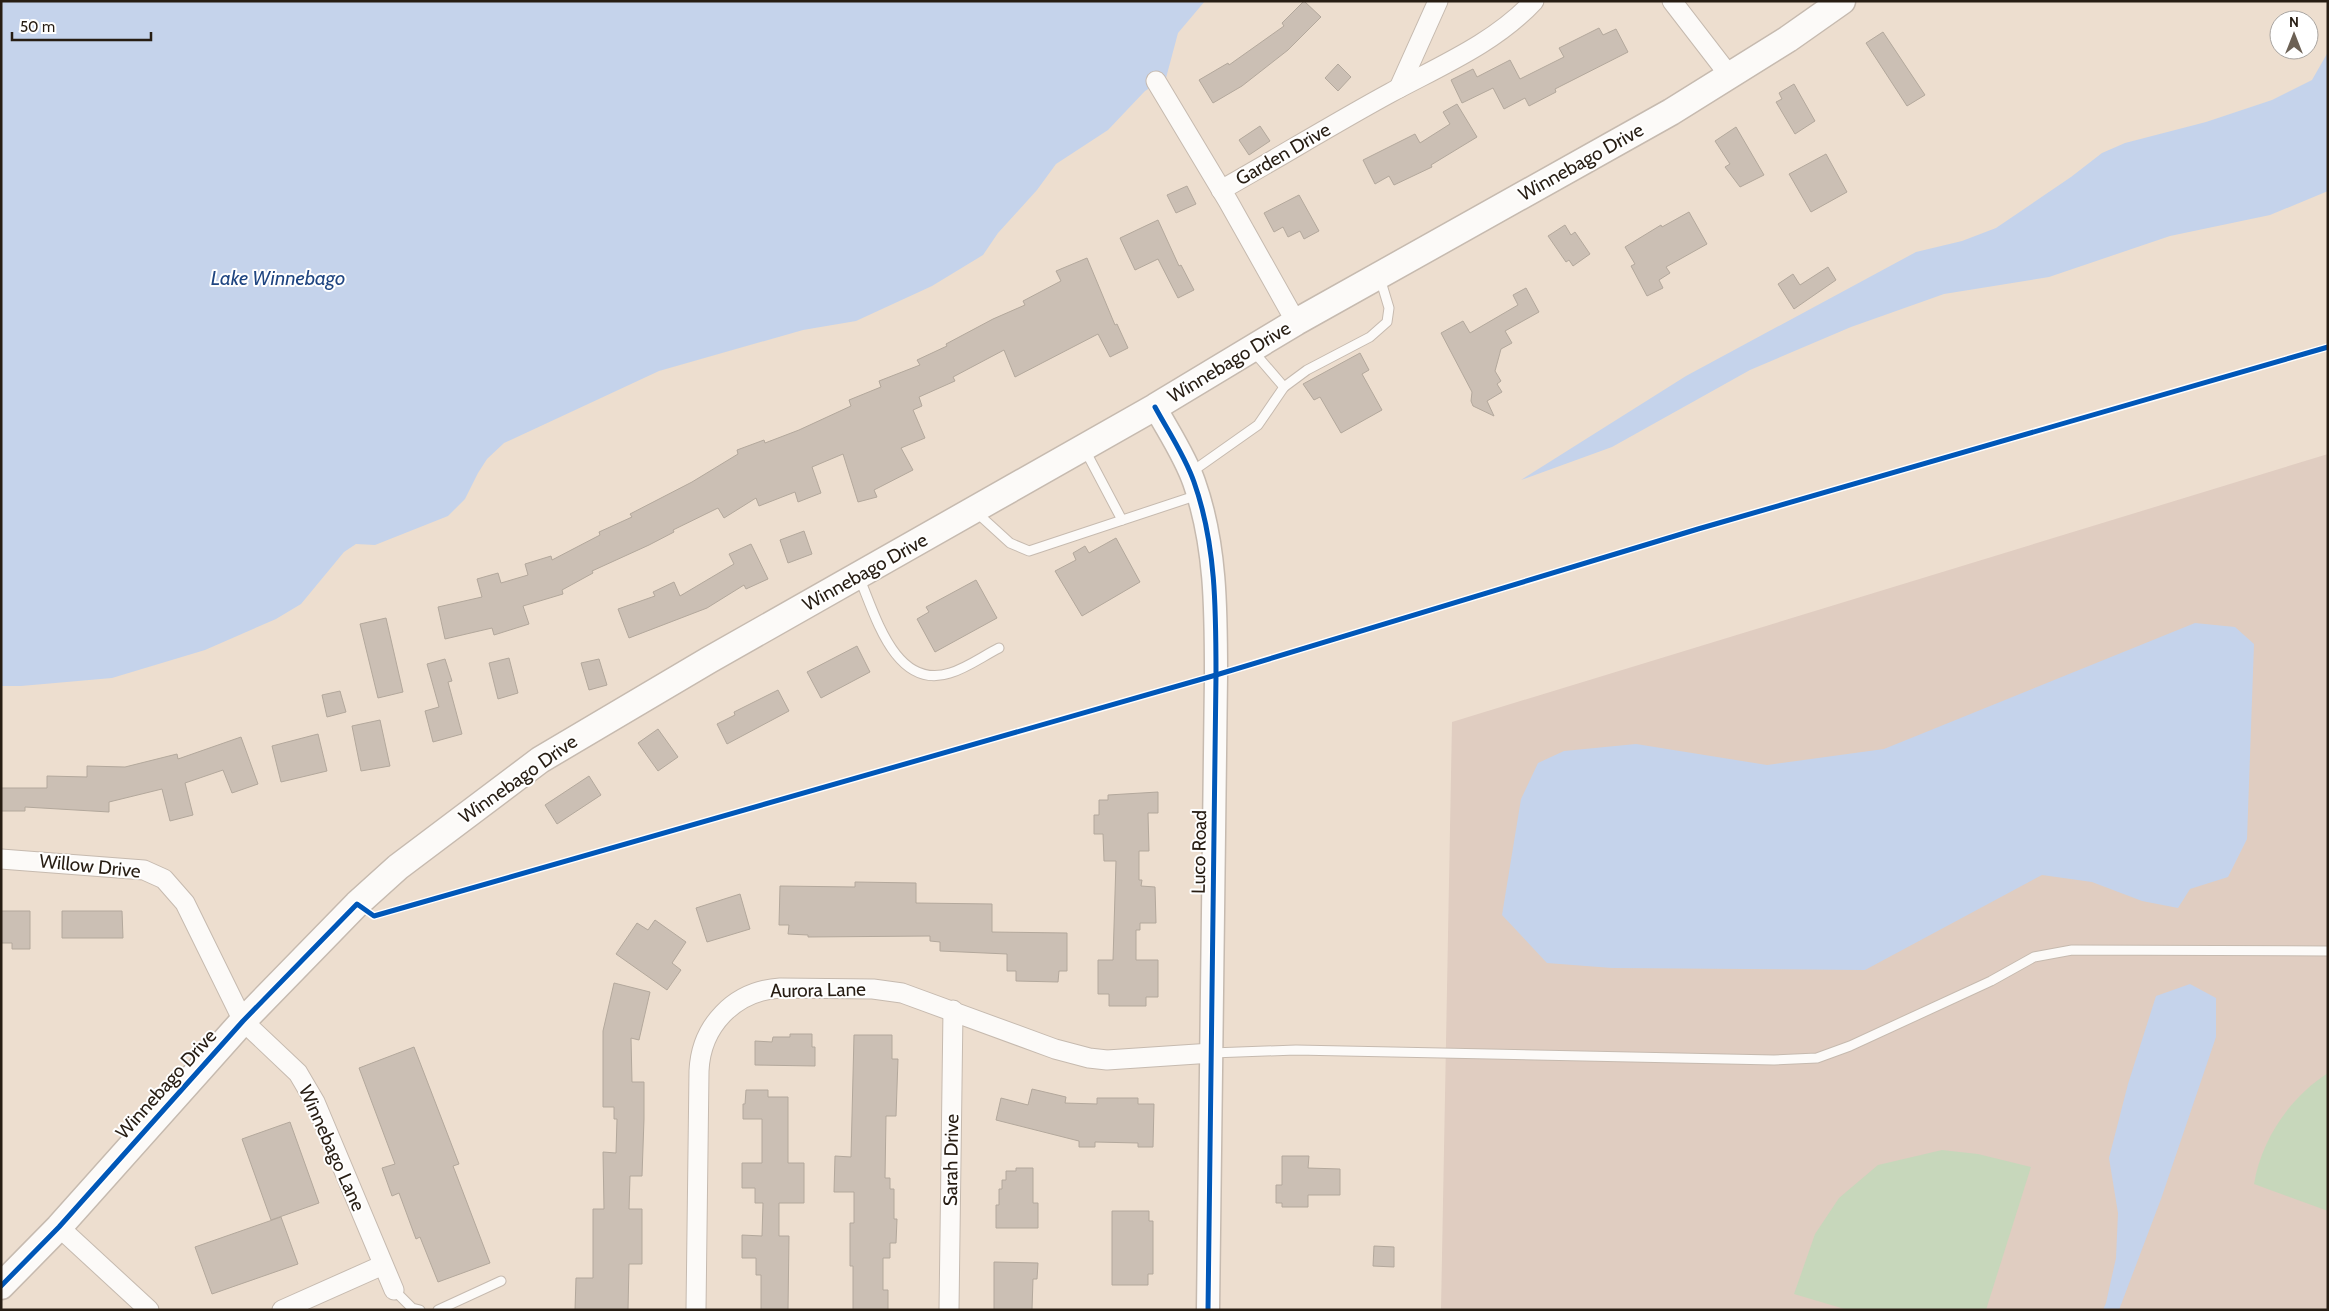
<svg xmlns="http://www.w3.org/2000/svg" width="2329" height="1311" font-family="Cabin,sans-serif">
	<style>
		.education { fill: #e0cdc1 }
		.green { fill: #c7d7bb }
		.water { fill: #c5d3eb }
		.building { fill: #cbbfb4; stroke: #b3a89c }
		.lines { fill: none; stroke-linecap: round; stroke-linejoin: round }
		.service-casing { stroke: #c6baaf; stroke-width: 11 }
		.minor-casing { stroke: #c6baaf; stroke-width: 21 }
		.tertiary-casing { stroke: #c6baaf; stroke-width: 25 }
		.secondary-casing { stroke: #c6baaf; stroke-width: 29 }
		.service { stroke: #fcfaf8; stroke-width: 9 }
		.minor { stroke: #fcfaf8; stroke-width: 19 }
		.tertiary { stroke: #fcfaf8; stroke-width: 22 }
		.secondary { stroke: #fcfaf8; stroke-width: 26 }
		.cycleway-casing { stroke: #fff; stroke-width: 8 }
		.cycleway { stroke: #0057b8; stroke-width: 5 }
		.labels { text-anchor: middle; dominant-baseline: central; stroke-width: 4; stroke-linejoin: round; paint-order: stroke }
		.street-label { font-size: 19px; fill: #271d13; stroke: #fff }
		.water-label { font-size: 20px; font-style: italic; fill: #1f4581; stroke: #fff }
	</style>
	<rect width="100%" height="100%" fill="#eddecf"/>
	<path class="education" d="M2328 454V1310H1441L1452 722Z"/>
	<g class="green">
		<path d="M2328 1073V1211L2254 1184C2261 1140 2290 1097 2328 1073Z"/>
		<path d="M1942 1150 1978 1154 2031 1167 1986 1310H1848L1794 1294 1815 1234 1839 1198 1878 1165Z"/>
	</g>
	<g class="water">
		<path d="M1 1H1205L1178 33 1166 78 1145 91 1108 130 1056 164 1037 190 998 233 983 255 932 286 856 321 803 330 659 371 504 443 487 459 478 473 465 499 448 516 375 545 356 544 344 552 301 604 276 619 205 650 112 678 21 686H1Z"/>
		<path d="M2328 52V191L2270 215 2170 236 2049 277 1944 294 1851 327 1750 370 1612 447 1521 480 1686 376 1916 252 1962 241 1996 228 2071 177 2102 153 2125 143 2206 122 2272 100 2312 80Z"/>
		<path d="M2195 623 2235 627 2254 644 2247 839 2228 877 2190 889 2178 908 2142 901 2092 882 2042 875 1865 970 1612 968 1547 963 1502 915 1521 799 1538 763 1564 751 1636 744 1767 765 1884 749Z"/>
		<path d="M2190 984 2216 998V1037L2161 1199 2119 1310H2103L2106 1303 2116 1258 2118 1213 2109 1158 2128 1084 2156 996Z"/>
	</g>
	<g class="building">
		<path d="M1304 1 1321 17 1288 50 1242 86 1213 103 1199 80 1228 63 1229 65 1284 26 1282 23Z"/>
		<path d="M1599 28 1603 35 1616 29 1628 52 1555 89 1556 92 1529 106 1525 98 1504 109 1493 88 1462 103 1451 80 1473 69 1477 77 1510 60 1520 79 1564 57 1559 48Z"/>
		<path d="M1883 32 1925 95 1907 106 1866 43Z"/>
		<path d="M1338 64 1351 77 1338 91 1325 78Z"/>
		<path d="M1794 84 1815 121 1795 134 1776 102 1782 99 1779 93Z"/>
		<path d="M1457 104 1477 137 1431 165 1432 167 1394 185 1389 176 1375 184 1363 160 1415 134 1420 143 1450 124 1443 112Z"/>
		<path d="M1260 126 1270 141 1249 155 1239 140Z"/>
		<path d="M1736 127 1764 175 1740 187 1725 167 1730 164 1715 141Z"/>
		<path d="M1826 154 1847 192 1811 212 1789 174Z"/>
		<path d="M1187 186 1196 204 1176 213 1167 195Z"/>
		<path d="M1299 195 1319 231 1304 239 1300 231 1288 237 1283 227 1274 232 1264 213Z"/>
		<path d="M1689 212 1707 244 1666 267 1670 273 1659 280 1663 288 1647 296 1631 266 1635 264 1625 247 1661 225 1662 227Z"/>
		<path d="M1158 220 1179 266 1181 265 1194 290 1178 298 1158 259 1135 270 1120 238Z"/>
		<path d="M1565 225 1571 235 1575 232 1590 254 1573 266 1569 260 1566 262 1548 236Z"/>
		<path d="M1087 258 1115 325 1117 324 1128 348 1110 357 1098 334 1015 377 1004 350 953 377 955 381 919 397 922 406 913 410 925 438 901 448 913 470 874 490 877 497 858 502 843 454 812 467 821 493 798 502 795 492 759 506 756 498 724 518 718 508 673 530 674 532 649 545 592 571 593 573 562 590 563 594 523 606 529 624 494 635 492 628 445 639 438 607 482 597 477 579 498 573 501 583 528 575 525 564 551 556 552 560 600 535 599 532 632 517 630 514 692 482 738 454 737 450 764 440 765 443 799 430 851 406 849 400 881 387 879 381 920 365 917 360 947 346 946 344 993 319 1025 305 1023 301 1061 281 1056 271Z"/>
		<path d="M1828 267 1836 280 1794 309 1778 284 1793 274 1800 285Z"/>
		<path d="M1526 288 1539 312 1505 331 1512 343 1501 349 1495 371 1501 381 1497 384 1502 392 1487 401 1494 416 1473 406 1471 401 1472 392 1441 333 1463 321 1470 333 1518 305 1513 295Z"/>
		<path d="M1360 353 1369 370 1362 374 1382 410 1341 433 1320 397 1314 400 1303 384Z"/>
		<path d="M804 531 812 554 788 563 780 540Z"/>
		<path d="M1116 538 1140 582 1082 616 1055 571 1076 560 1073 553 1085 546 1089 553Z"/>
		<path d="M751 544 768 579 746 589 744 585 707 608 629 638 618 609 655 596 653 592 674 582 680 596 734 564 729 554Z"/>
		<path d="M976 580 997 618 935 652 917 619 929 612 926 607Z"/>
		<path d="M386 618 403 692 378 698 360 624Z"/>
		<path d="M857 646 870 672 821 698 807 672Z"/>
		<path d="M509 658 518 693 498 699 489 663Z"/>
		<path d="M445 659 452 681 448 682 462 734 433 742 425 711 439 707 427 664Z"/>
		<path d="M599 659 607 685 589 690 581 663Z"/>
		<path d="M778 690 789 711 727 744 717 724 735 715 734 712Z"/>
		<path d="M340 691 346 712 327 717 322 695Z"/>
		<path d="M380 720 390 766 361 771 352 726Z"/>
		<path d="M658 729 678 757 658 771 638 743Z"/>
		<path d="M318 734 327 771 281 782 272 746Z"/>
		<path d="M241 737 258 784 232 793 223 770 185 783 193 815 170 821 162 789 109 802V812L25 807V811H1V788H47V776L87 777V766L125 767 177 754 178 759Z"/>
		<path d="M589 776 601 795 557 824 545 805Z"/>
		<path d="M1158 792V813H1148L1149 851H1139V880H1142L1141 886 1155 887 1156 923H1140V930H1136V960H1158V997H1146V1006H1109V994H1098V960H1113L1116 861H1104L1103 834H1094V815H1099V800H1108V795Z"/>
		<path d="M855 882 916 883V903L992 904V932L1067 933V971H1059L1058 982 1016 981V971H1007V954L940 951V942L930 941V936L808 937V935L788 934 789 925H779L780 886 855 887Z"/>
		<path d="M740 894 750 929 707 942 696 908Z"/>
		<path d="M1 911H30V949H12V943H1Z"/>
		<path d="M62 911H122L123 938H62Z"/>
		<path d="M655 920 686 942 672 963 681 970 667 990 616 954 637 923 648 930Z"/>
		<path d="M614 983 650 992 639 1040 631 1038 632 1082H644V1119L642 1176H630L629 1209H642V1264H629L628 1310H575L576 1278H593V1209H604L603 1152 616 1153 617 1119H614V1107H603V1031Z"/>
		<path d="M790 1034H812V1047H815V1066L755 1065V1041L772 1042 773 1037H790Z"/>
		<path d="M854 1035H892V1059H898L896 1116H886L885 1178H890V1189H894V1219H897L896 1243H890V1258H883V1290H888V1310H853V1266H850V1223H854V1192H834L835 1156 851 1157Z"/>
		<path d="M414 1047 459 1164 453 1166 490 1263 438 1282 420 1237 416 1239 399 1193 392 1196 382 1168 395 1164 359 1068Z"/>
		<path d="M1032 1089 1066 1097 1065 1103 1097 1104V1098H1138V1104H1154L1153 1147H1138V1143L1095 1142V1147H1079V1141L996 1120 1001 1098 1028 1105Z"/>
		<path d="M746 1090H768V1097H788V1163H804V1203H779V1236H789L788 1310H761V1275H756V1258H742V1235L762 1236 763 1203H755V1188H742V1163H762V1119H743V1104H745Z"/>
		<path d="M290 1122 319 1203 271 1220 242 1139Z"/>
		<path d="M1282 1156H1309L1308 1168 1340 1169V1195H1308V1207H1282V1203H1276V1185H1282Z"/>
		<path d="M1016 1168H1033V1203H1038V1228H996V1205H999V1189H1002V1180H1006V1171H1016Z"/>
		<path d="M1112 1211H1149V1221H1153V1274H1148V1285H1112Z"/>
		<path d="M281 1217 298 1264 212 1294 195 1247Z"/>
		<path d="M1374 1246 1394 1247V1267L1373 1266Z"/>
		<path d="M994 1262 1038 1263 1037 1279H1033L1032 1310H994Z"/>
	</g>
	<g class="lines">
		<g class="service-casing">
			<g id="service">
				<path d="M1253 351 1284 387"/>
				<path d="M1085 450 1122 520"/>
				<path d="M1190 473 1258 425 1284 387 1307 370 1370 337 1387 322 1389 308 1380 278"/>
				<path d="M976 512 1010 543 1029 551 1198 495"/>
				<path d="M859 577C875 614 895 691 950 673 967 668 983 656 999 648"/>
				<path d="M1212 1053 1296 1050 1774 1060 1817 1058 1850 1046 1991 981 2034 957 2072 950 2328 951"/>
				<path d="M394 1290 412 1308 420 1310"/>
				<path d="M438 1310 501 1281"/>
			</g>
		</g>
		<g class="minor-casing">
			<g id="minor">
				<path d="M1672 1 1729 75"/>
				<path d="M1156 81 1228 201 1296 322"/>
				<path d="M1399 88 1438 1"/>
				<path d="M1221 190C1278 158 1333 124 1390 93 1440 66 1495 43 1534 1"/>
				<path d="M1 859 144 870 164 879 185 903 243 1021 298 1073 315 1102 394 1290"/>
				<path d="M59 1227 149 1310"/>
				<path d="M282 1310 383 1265"/>
				<path d="M696 1310 699 1071C701 1026 734 991 780 988L873 989 902 993 1055 1049 1089 1058 1107 1060 1212 1053"/>
				<path d="M949 1310 953 1010"/>
			</g>
		</g>
		<g class="tertiary-casing">
			<path id="tertiary" d="M1155 407C1168 431 1185 456 1194 482 1216 544 1216 610 1216 675L1208 1310"/>
		</g>
		<g class="secondary-casing">
			<path id="secondary" d="M1 1286 59 1227 243 1021 357 904 398 867 540 760 709 660 1155 407 1296 322 1671 112 1788 39 1842 1"/>
		</g>
		<use href="#service" class="service"/>
		<use href="#minor" class="minor"/>
		<use href="#tertiary" class="tertiary"/>
		<use href="#secondary" class="secondary"/>
		<g class="cycleway-casing">
			<g id="cycleway">
				<path d="M1155 407C1168 431 1185 456 1194 482 1216 544 1216 610 1216 675L1208 1310"/>
				<path d="M1 1286 59 1227 243 1021 357 904 374 916 1216 675 1698 529 2328 347"/>
			</g>
		</g>
		<use href="#cycleway" class="cycleway"/>
	</g>
	<g class="labels">
		<g class="street-label">
			<text transform="translate(1283 154) rotate(-30)">Garden Drive</text>
			<text transform="translate(1581 162) rotate(-29)">Winnebago Drive</text>
			<text transform="translate(1229 362) rotate(-31)">Winnebago Drive</text>
			<text transform="translate(865 572) rotate(-29)">Winnebago Drive</text>
			<text transform="translate(518 779) rotate(-35)">Winnebago Drive</text>
			<text transform="translate(1199 852) rotate(-89)">Luco Road</text>
			<text transform="translate(90 866) rotate(6)">Willow Drive</text>
			<text transform="translate(818 990) rotate(-1)">Aurora Lane</text>
			<text transform="translate(166 1084) rotate(-48)">Winnebago Drive</text>
			<text transform="translate(332 1148) rotate(66)">Winnebago Lane</text>
			<text transform="translate(951 1160) rotate(-89)">Sarah Drive</text>
		</g>
		<g class="water-label">
			<text x="278" y="278">Lake Winnebago</text>
		</g>
	</g>
	<rect width="2329" height="1311" fill="none" stroke="#271d13" stroke-width="5"/>
	<g transform="translate(2294 35)"><circle r="24" fill="#ffffff" stroke="#a9a5a1"/>
	<path d="M0-4L9 19L0 12L-9 19Z" fill="#6c6155"/>
	<text y="-8" font-size="14" font-weight="bold" text-anchor="middle" fill="#271d13">N</text>
	</g>
	<path d="M12 32v8h139v-8" fill="none" stroke="#271d13" stroke-width="2.5"/>
	<text x="20" y="32" font-size="15" fill="#271d13" stroke="#ffffff" stroke-width="4" paint-order="stroke">50 m</text>
</svg>
